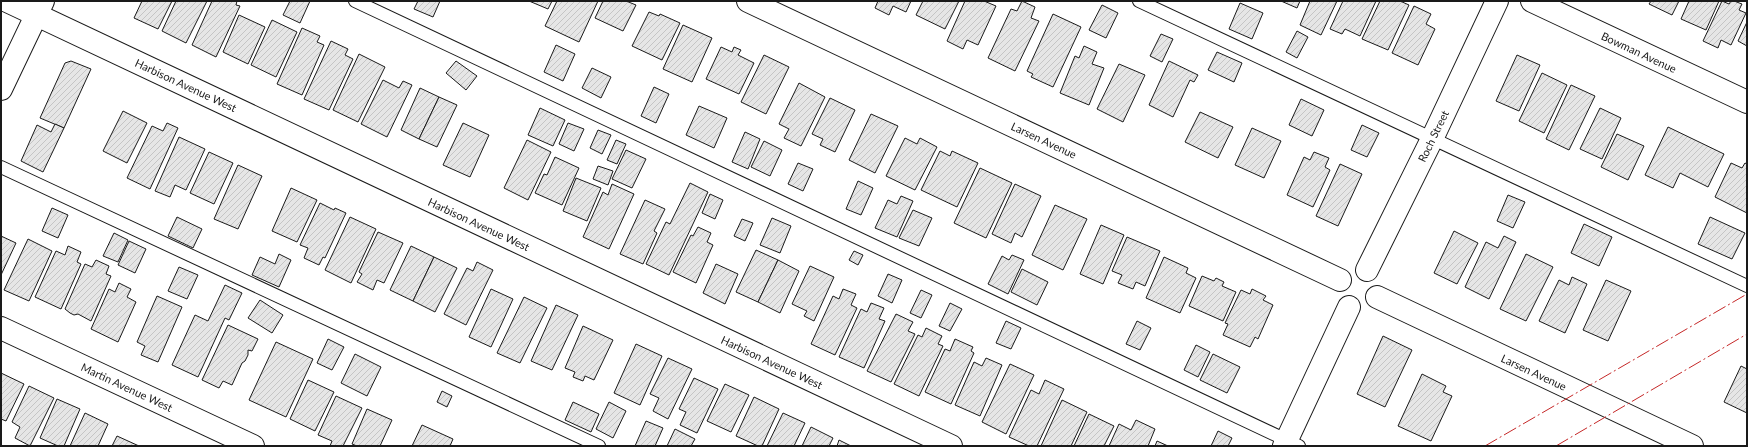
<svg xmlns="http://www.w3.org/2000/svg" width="1748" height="447" font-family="Lato,sans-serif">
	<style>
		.building { fill: url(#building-hatch); stroke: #1a1a1a }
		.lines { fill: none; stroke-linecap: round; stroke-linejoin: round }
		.lane-casing { stroke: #1a1a1a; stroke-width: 14 }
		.street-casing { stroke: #1a1a1a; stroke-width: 24 }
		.lane { stroke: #fff; stroke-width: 12 }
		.street { stroke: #fff; stroke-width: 22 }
		.power { stroke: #c62828; stroke-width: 1; stroke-dasharray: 14 3 2 3; stroke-linecap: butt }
		.labels { text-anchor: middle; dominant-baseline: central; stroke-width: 3; stroke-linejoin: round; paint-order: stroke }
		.street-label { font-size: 11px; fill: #1a1a1a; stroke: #fff }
	</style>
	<defs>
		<pattern id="building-hatch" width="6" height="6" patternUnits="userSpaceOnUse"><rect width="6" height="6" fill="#e6e6e6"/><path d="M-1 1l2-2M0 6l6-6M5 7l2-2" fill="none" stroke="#c5c5c5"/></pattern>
	</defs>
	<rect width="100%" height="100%" fill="#fff"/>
	<g class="building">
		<path d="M142 1H172L158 29 134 18Z"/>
		<path d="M176 1H207L186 43 162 31Z"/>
		<path d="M212 1H237L236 5 240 6 216 57 192 45Z"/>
		<path d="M290 1H310L300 23 283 15Z"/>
		<path d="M418 1H440L433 17 414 9Z"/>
		<path d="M529 1H552L548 9Z"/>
		<path d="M557 1H598L579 42 545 26Z"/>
		<path d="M603 1H626L636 5 623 31 595 18Z"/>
		<path d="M878 1H911L906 12 893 6 889 15 875 8Z"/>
		<path d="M923 1H959L945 29 916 15Z"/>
		<path d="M965 1H984L996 6 978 45 967 40 963 49 947 41Z"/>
		<path d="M1022 1 1035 7 1031 18 1039 21 1015 71 988 58 1011 9 1017 11Z"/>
		<path d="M1281 1H1300L1297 8Z"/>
		<path d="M1310 1H1337L1321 35 1300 25Z"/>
		<path d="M1343 1H1376L1360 36 1345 29 1342 34 1330 29Z"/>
		<path d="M1380 1H1400L1409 5 1388 50 1362 39Z"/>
		<path d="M1651 1H1679L1672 15 1649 4Z"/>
		<path d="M1689 1H1719L1706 30 1681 19Z"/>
		<path d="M1722 1 1729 4 1731 1H1734L1742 4 1739 10 1746 13 1731 45 1721 40 1718 48 1703 41Z"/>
		<path d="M1240 3 1263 13 1252 39 1229 29Z"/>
		<path d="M1102 5 1118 13 1106 38 1089 30Z"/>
		<path d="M1414 6 1431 14 1426 24 1435 29 1418 65 1392 53Z"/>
		<path d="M649 12 659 16 660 14 680 23 662 60 632 46Z"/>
		<path d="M1053 14 1081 27 1053 87 1031 77 1033 74 1027 71Z"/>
		<path d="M239 15 265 27 248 64 223 52Z"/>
		<path d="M272 20 297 32 276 77 251 65Z"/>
		<path d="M1747 22V46L1738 41Z"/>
		<path d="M683 25 712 38 692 82 663 69Z"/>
		<path d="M302 28 320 36 317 42 324 45 302 95 277 84Z"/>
		<path d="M1297 31 1308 37 1297 58 1286 52Z"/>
		<path d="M1161 34 1173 39 1162 62 1150 56Z"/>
		<path d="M331 41 348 49 345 55 353 59 329 110 304 99Z"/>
		<path d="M556 45 575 54 563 81 544 72Z"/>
		<path d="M1084 46 1097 52 1092 64 1104 68 1089 105 1060 93 1075 56 1079 58Z"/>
		<path d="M721 47 732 52 734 47 741 50 738 55 754 63 739 94 706 79Z"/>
		<path d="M1217 52 1242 63 1234 82 1208 70Z"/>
		<path d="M359 54 385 67 358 122 333 110Z"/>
		<path d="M764 55 789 67 766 114 741 102Z"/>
		<path d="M1517 55 1540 65 1519 111 1496 101Z"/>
		<path d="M71 61 91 69 64 128 40 118 65 63Z"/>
		<path d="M456 61 477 76 466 90 446 73Z"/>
		<path d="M1169 61 1198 75 1194 82 1190 80 1173 117 1149 105Z"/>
		<path d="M1119 64 1145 75 1123 122 1097 109Z"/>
		<path d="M592 68 611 77 601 98 582 88Z"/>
		<path d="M1542 73 1567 85 1544 133 1519 121Z"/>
		<path d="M383 80 399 88 403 81 412 85 387 137 361 124Z"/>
		<path d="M799 83 825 97 801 146 784 138 789 129 779 124Z"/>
		<path d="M1571 85 1595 96 1569 150 1546 139Z"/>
		<path d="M654 87 669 94 656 123 641 116Z"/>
		<path d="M420 88 439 97 419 139 401 130Z"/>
		<path d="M439 97 457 105 437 147 419 139Z"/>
		<path d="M830 98 855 110 835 152 820 145 823 139 812 134Z"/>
		<path d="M1301 99 1324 110 1312 136 1289 125Z"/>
		<path d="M699 106 727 118 714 148 686 135Z"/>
		<path d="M540 108 565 120 553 146 528 135Z"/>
		<path d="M1600 108 1621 118 1602 159 1580 149Z"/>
		<path d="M123 111 147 123 127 163 103 151Z"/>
		<path d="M1200 112 1233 127 1218 158 1185 142Z"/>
		<path d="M871 114 898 126 875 173 849 160Z"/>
		<path d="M167 123 178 128 150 189 127 178 152 126 163 131Z"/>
		<path d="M463 123 489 135 470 177 443 165Z"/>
		<path d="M568 123 584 129 574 151 559 144Z"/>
		<path d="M55 124 64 128 43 172 21 161 37 125 51 132Z"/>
		<path d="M1362 125 1379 133 1367 157 1351 150Z"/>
		<path d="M1668 127 1724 154 1708 187 1680 173 1673 188 1645 175Z"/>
		<path d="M1252 128 1281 141 1264 178 1235 165Z"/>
		<path d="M598 130 611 135 602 154 590 148Z"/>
		<path d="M745 132 760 139 748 169 732 162Z"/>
		<path d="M1617 134 1644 146 1628 180 1601 167Z"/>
		<path d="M179 137 205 149 186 190 175 185 170 197 155 191Z"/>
		<path d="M905 138 917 144 920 138 937 147 915 190 886 176Z"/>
		<path d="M527 140 551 152 528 200 504 188Z"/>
		<path d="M616 140 626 144 617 164 607 160Z"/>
		<path d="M764 141 782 150 770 176 751 167Z"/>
		<path d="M626 150 646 159 632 188 612 179Z"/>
		<path d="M940 151 950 156 952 151 978 163 957 207 921 190Z"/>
		<path d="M209 152 233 163 214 204 190 193Z"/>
		<path d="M1314 152 1329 158 1325 167 1330 170 1313 207 1287 195 1304 157 1310 160Z"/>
		<path d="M555 157 579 168 562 205 535 193 544 174 547 175Z"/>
		<path d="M798 163 813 169 803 191 788 184Z"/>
		<path d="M1731 163 1742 168 1745 163 1747 164V213L1715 197Z"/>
		<path d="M1340 164 1362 174 1338 226 1316 216Z"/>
		<path d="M238 165 262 176 238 229 214 219Z"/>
		<path d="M598 166 613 171 608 185 593 179Z"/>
		<path d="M980 168 1012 183 986 238 954 223Z"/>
		<path d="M576 178 601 188 587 221 563 211Z"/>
		<path d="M858 181 873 188 861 215 846 209Z"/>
		<path d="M690 183 708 192 669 275 646 264 666 222 670 224Z"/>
		<path d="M612 184 634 194 609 249 583 237 603 192 608 195Z"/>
		<path d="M1015 184 1041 196 1022 237 1015 233 1011 243 992 234Z"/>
		<path d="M291 188 317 200 297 242 272 231Z"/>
		<path d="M710 194 723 200 715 219 702 213Z"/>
		<path d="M1508 195 1525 202 1513 228 1497 221Z"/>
		<path d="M901 196 913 201 897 237 875 228 888 200 897 204Z"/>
		<path d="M645 200 665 209 654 231 657 233 643 264 620 254Z"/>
		<path d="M320 203 334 210 335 208 346 213 325 258 323 257 319 265 304 258 308 248 300 245Z"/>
		<path d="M1055 205 1087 219 1063 270 1032 255Z"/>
		<path d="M52 208 68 215 58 238 42 231Z"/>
		<path d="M913 210 932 218 919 246 899 238Z"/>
		<path d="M177 217 202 229 193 248 168 236Z"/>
		<path d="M350 217 376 229 351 283 325 270Z"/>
		<path d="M1710 217 1745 233 1732 259 1698 244Z"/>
		<path d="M772 218 791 226 780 253 760 245Z"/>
		<path d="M742 219 753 223 745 241 734 236Z"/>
		<path d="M1584 224 1612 237 1599 266 1571 253Z"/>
		<path d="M1101 225 1124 235 1103 284 1080 274Z"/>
		<path d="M698 227 711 233 707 242 713 245 696 283 673 272 691 235 693 236Z"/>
		<path d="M1454 231 1478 243 1457 284 1434 273Z"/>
		<path d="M378 232 403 243 384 283 377 280 373 290 357 282 362 274 359 272Z"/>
		<path d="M114 233 128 240 118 262 103 256Z"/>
		<path d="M1 236 16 243 1 275Z"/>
		<path d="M1504 236 1516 242 1489 299 1465 287 1486 242 1498 248Z"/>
		<path d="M1127 237 1160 251 1145 286 1136 282 1133 289 1118 283 1122 275 1112 271Z"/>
		<path d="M28 239 52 251 29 301 4 290Z"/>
		<path d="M129 241 146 249 135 273 118 265Z"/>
		<path d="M68 246 81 252 77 262 81 264 61 309 35 297 56 251 65 255Z"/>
		<path d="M411 246 434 257 413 301 390 290Z"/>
		<path d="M756 250 778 260 758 302 736 292Z"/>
		<path d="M854 251 863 255 858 265 849 260Z"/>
		<path d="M279 254 291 260 279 287 252 275 260 257 275 264Z"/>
		<path d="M1526 254 1553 267 1526 321 1500 309Z"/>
		<path d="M1012 255 1024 260 1008 294 988 284 1002 256 1009 260Z"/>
		<path d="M434 257 457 268 435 312 413 301Z"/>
		<path d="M1164 257 1188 268 1186 273 1196 278 1180 313 1146 298Z"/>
		<path d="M96 260 109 266 106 274 111 276 91 321 78 314 74 315 70 313 65 309 85 264 92 267Z"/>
		<path d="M778 260 799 271 780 313 758 302Z"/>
		<path d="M477 262 493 270 466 325 444 314 467 268 473 271Z"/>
		<path d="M716 264 738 274 725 304 703 293Z"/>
		<path d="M810 266 834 277 814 321 804 316 807 311 792 304Z"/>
		<path d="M179 267 198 275 187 299 168 291Z"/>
		<path d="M1022 269 1048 282 1037 305 1011 292Z"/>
		<path d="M888 274 902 280 892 303 878 296Z"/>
		<path d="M1202 276 1214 281 1216 278 1224 282 1222 286 1236 292 1223 321 1189 306Z"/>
		<path d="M1572 277 1587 284 1565 333 1539 321 1559 280 1569 285Z"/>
		<path d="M1606 280 1631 291 1608 341 1583 330Z"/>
		<path d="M119 283 131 289 127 297 136 302 118 342 91 329 109 289 115 292Z"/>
		<path d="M225 285 242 293 229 320 225 318 198 377 172 365 195 315 208 321Z"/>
		<path d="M491 289 513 299 491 347 469 337Z"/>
		<path d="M843 289 856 294 851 305 857 308 835 355 811 344 833 296 839 299Z"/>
		<path d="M1252 289 1266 296 1263 300 1273 305 1258 339 1255 337 1250 347 1223 335 1228 324 1225 323 1241 290 1250 294Z"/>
		<path d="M921 290 932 295 921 318 910 313Z"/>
		<path d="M157 296 182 307 158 362 141 355 145 346 137 342Z"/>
		<path d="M524 297 547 308 520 363 497 353Z"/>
		<path d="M260 300 283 315 272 333 248 318Z"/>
		<path d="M871 303 884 308 879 319 885 321 864 368 839 357 861 309 867 312Z"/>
		<path d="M950 303 962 309 950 331 939 326Z"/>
		<path d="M556 305 578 315 552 370 531 361Z"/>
		<path d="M896 314 913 322 908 331 915 334 891 382 867 371Z"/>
		<path d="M1006 321 1021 328 1011 349 996 343Z"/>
		<path d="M1137 321 1151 328 1140 350 1126 344Z"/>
		<path d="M228 325 258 339 252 351 248 350V355L245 361 242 363 232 385 223 381 219 388 202 380Z"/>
		<path d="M583 326 613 340 594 380 585 376 583 381 573 377 575 372 565 368Z"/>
		<path d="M926 328 942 336 938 344 943 346 919 396 894 384 918 335 922 337Z"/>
		<path d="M1383 336 1412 350 1385 407 1357 394Z"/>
		<path d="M328 339 344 347 332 370 317 363Z"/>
		<path d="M955 339 973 347 971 351 974 353 951 404 925 392 945 349 950 351Z"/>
		<path d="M276 342 313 359 286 417 249 400Z"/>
		<path d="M636 344 662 356 640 405 614 393Z"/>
		<path d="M1196 345 1210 352 1198 377 1184 370Z"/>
		<path d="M355 354 381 367 367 396 341 383Z"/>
		<path d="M1213 354 1240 367 1227 393 1200 380Z"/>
		<path d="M668 358 692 369 668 419 653 411 659 398 650 394Z"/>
		<path d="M986 358 1002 365 980 416 955 405 974 362 982 366Z"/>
		<path d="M1010 364 1034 375 1006 434 982 422Z"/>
		<path d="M1741 366 1747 369V413L1724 402Z"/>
		<path d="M1 373 24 384 6 421 1 419Z"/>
		<path d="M1422 374 1446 386 1443 392 1452 396 1431 441 1398 426Z"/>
		<path d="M694 378 718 389 697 433 680 425 686 412 679 409Z"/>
		<path d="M308 380 334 392 315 431 290 419Z"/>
		<path d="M1045 380 1064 389 1037 446H1029L1009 437 1031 390 1039 394Z"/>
		<path d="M725 384 749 395 731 432 707 421Z"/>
		<path d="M29 386 54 398 30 446 15 438 20 427 12 422Z"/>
		<path d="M442 391 452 396 447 407 437 402Z"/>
		<path d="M336 396 362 408 343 446H330L332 441 318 435Z"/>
		<path d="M754 397 779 409 762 446H758L736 436Z"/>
		<path d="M57 399 80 409 64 446H58L40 438Z"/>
		<path d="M1062 400 1087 412 1071 446H1041Z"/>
		<path d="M573 402 599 414 591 432 565 420Z"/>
		<path d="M609 402 626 411 613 438 596 429Z"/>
		<path d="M367 409 392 420 380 446H357L352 444Z"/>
		<path d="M85 413 108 424 98 446H70Z"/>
		<path d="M783 413 805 423 794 446H767Z"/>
		<path d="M1089 414 1114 426 1104 446H1074Z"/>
		<path d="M1136 420 1155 429 1148 446H1109L1119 424 1131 430Z"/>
		<path d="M646 421 663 428 655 446H635Z"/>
		<path d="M422 425 453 439 450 446H412Z"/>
		<path d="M811 427 833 438 829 446H802Z"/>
		<path d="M675 429 695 439 691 446H667Z"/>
		<path d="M1218 431 1232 438 1228 446H1211Z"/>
		<path d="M117 436 139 446H112Z"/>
		<path d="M839 440 851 446H837Z"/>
		<path d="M1157 441 1168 446H1155Z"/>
	</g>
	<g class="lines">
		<g class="lane-casing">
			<g id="lane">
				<path d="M355 1 1299 446"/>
				<path d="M1139 1 1747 286"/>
				<path d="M1 167 599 446"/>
			</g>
		</g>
		<g class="street-casing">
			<g id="street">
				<path d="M7 1 951 446"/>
				<path d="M748 1 1340 280"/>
				<path d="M1532 1 1747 102"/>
				<path d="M1 89 43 1"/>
				<path d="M1367 270 1432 139 1497 1"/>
				<path d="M1377 297 1692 446"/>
				<path d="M1 328 253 446"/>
				<path d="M1284 446 1349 307"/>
			</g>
		</g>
		<use href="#lane" class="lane"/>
		<use href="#street" class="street"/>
		<g class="power">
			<path d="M1485 446 1747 294"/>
			<path d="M1556 446 1747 334"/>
		</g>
	</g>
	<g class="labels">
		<g class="street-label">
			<text transform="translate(1639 52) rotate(25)">Bowman Avenue</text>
			<text transform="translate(186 85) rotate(25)">Harbison Avenue West</text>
			<text transform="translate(1433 136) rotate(-64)">Roch Street</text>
			<text transform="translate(1044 140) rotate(25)">Larsen Avenue</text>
			<text transform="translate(479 224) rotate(25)">Harbison Avenue West</text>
			<text transform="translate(772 362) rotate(25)">Harbison Avenue West</text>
			<text transform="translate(1534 372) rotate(25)">Larsen Avenue</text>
			<text transform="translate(127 387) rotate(25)">Martin Avenue West</text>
		</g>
	</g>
	<rect width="1748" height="447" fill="none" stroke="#1a1a1a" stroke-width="4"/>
</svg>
